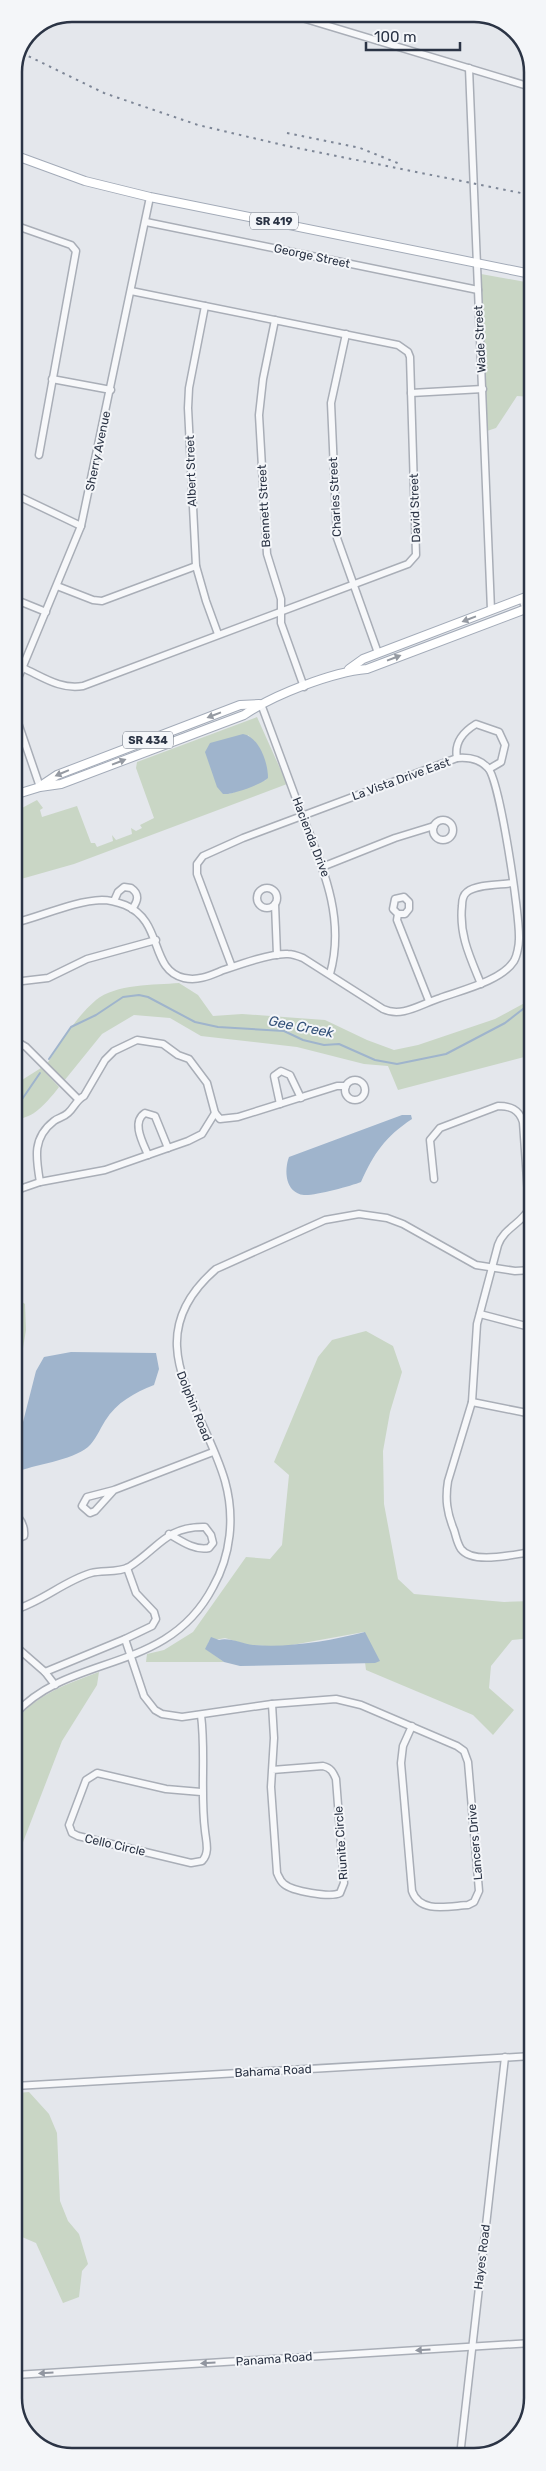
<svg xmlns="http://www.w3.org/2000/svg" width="546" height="2471" font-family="Rubik,sans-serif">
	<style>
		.green { fill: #c9d6c5; fill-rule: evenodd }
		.water { fill: #9fb4cc }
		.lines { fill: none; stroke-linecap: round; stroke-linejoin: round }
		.stream { stroke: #9fb4cc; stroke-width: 2 }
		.minor-casing { stroke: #a9aeb7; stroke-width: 9 }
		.major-casing { stroke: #a3abb8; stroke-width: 10 }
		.minor { stroke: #f7f8fa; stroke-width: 6 }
		.major { stroke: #fff; stroke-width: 8 }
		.rail { stroke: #7d8696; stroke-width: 2; stroke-dasharray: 2.5 5; stroke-linecap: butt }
		.oneway { fill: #959aa2 }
		.oneway2 { fill: #9196a0 }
		.labels { text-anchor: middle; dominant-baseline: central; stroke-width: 4; stroke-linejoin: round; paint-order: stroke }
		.shield { fill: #f4f6f9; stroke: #676e7b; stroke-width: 1 }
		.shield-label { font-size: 11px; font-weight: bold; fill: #2b3445 }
		.street-label { font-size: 12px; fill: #2b3445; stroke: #f4f6f9 }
		.water-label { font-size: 14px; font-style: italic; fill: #34527a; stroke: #f4f6f9 }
		.rim { fill: none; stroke: #2b3445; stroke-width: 2.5 }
	</style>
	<rect width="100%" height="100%" fill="#e4e7ec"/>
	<g class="green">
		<path d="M481 274 531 283V397L517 396 496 428 487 431Z"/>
		<path d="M257 717 287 784 74 864 14 881V807L22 808 37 800 43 808 40 810 42 817 77 806 91 843H95L97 847 113 841 112 835 116 840 132 834 131 828 136 831 142 828 140 825 154 818 136 768 137 762ZM248 735 258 746 266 780 229 794Z"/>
		<path d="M179 983 198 995 213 1016 242 1014 325 1020 367 1040 394 1050 418 1045 495 1019 532 999V1055L398 1090 388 1066 364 1064 297 1047 201 1036 170 1018 134 1015 102 1034 64 1081 47 1064C61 1042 76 1017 96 1000 115 984 155 985 179 983Z"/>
		<path d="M41 1068 59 1087C52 1096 44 1106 34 1113 26 1118 20 1117 14 1126V1085Z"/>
		<path d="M14 1296 25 1304 26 1330 14 1402Z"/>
		<path d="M366 1331 393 1346 402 1372 390 1412 383 1451 384 1504 398 1579 414 1594 504 1602 532 1601V1638L512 1640 491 1666 489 1688 514 1710 493 1735 473 1715 366 1670 365 1662 375 1663 364 1632 281 1647 248 1645 225 1638 209 1641 206 1649 224 1662H146L147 1654 164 1650 193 1632 246 1557 270 1559 282 1545 289 1475 274 1462 318 1357 332 1340Z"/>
		<path d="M99 1672 97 1685 62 1741 15 1863V1720C39 1694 66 1684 99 1672Z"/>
		<path d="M29 2092 49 2114 57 2133 60 2201 68 2221 79 2234 88 2264 82 2271 79 2297 63 2303 36 2243 15 2234V2097L17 2093Z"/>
	</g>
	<g class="water">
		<path d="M243 734C259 737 268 762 268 778 262 784 232 795 223 794L217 787 205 752 210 743Z"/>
		<path d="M402 1115H411L412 1119C385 1137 374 1153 361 1182 351 1186 314 1196 304 1195 285 1193 284 1170 289 1157Z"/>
		<path d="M71 1352 156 1353 159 1369 154 1385C134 1393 117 1402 105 1421 100 1429 95 1441 88 1447 71 1461 35 1464 14 1473V1444L23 1422 36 1371 44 1357Z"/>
		<path d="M365 1632 380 1661 375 1663 240 1666 224 1662 205 1649 211 1637 219 1640C229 1637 243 1644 253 1645 289 1648 329 1641 365 1632Z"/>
	</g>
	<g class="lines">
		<g class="stream">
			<path d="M49 1059 71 1027 96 1015 123 997 139 995 148 997 195 1022 218 1027 284 1031 303 1040 324 1045 339 1044 375 1060 397 1064 446 1054 505 1023 532 1002"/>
			<path d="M14 1111 40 1073"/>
		</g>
		<g class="minor-casing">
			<g id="minor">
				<path d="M289 14 531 87"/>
				<path d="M469 68 491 610"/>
				<path d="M146 222 478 290"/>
				<path d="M14 225 71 245 76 251 39 455"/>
				<path d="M205 306 189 388 188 408 196 566 206 601 218 634"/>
				<path d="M275 320 263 379 259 415 267 554 281 599V623L304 687"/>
				<path d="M346 334 331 403 337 538 378 653"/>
				<path d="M52 379 111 390"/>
				<path d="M411 393 483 389"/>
				<path d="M14 494 81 526"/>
				<path d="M57 586 93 600 102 601 196 566"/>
				<path d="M14 599 46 612"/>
				<path d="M522 599 531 623"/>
				<path d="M23 668C43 677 61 690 83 686L408 564 416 555 410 357 408 352 398 345 131 291"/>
				<path d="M14 694 16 683 81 526 150 197"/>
				<path d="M261 704C273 737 286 771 298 804 319 860 347 914 330 974"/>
				<path d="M14 711 40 787"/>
				<path d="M457 758C454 742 463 732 476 724L499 732 505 745 501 762 489 769"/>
				<circle cx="443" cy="830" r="10"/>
				<path d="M322 867 395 838 434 826"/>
				<circle cx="267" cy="898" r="10"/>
				<path d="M114 901 118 892 124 887 131 888C140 894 138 901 132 909"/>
				<path d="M275 904 277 955"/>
				<path d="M398 914H405L409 909V902L404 897 395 899 393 909 398 914 397 920 429 1001"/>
				<path d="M14 923C43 916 73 901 102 900 110 900 117 902 125 905 164 921 149 970 184 978 198 981 209 976 221 971 238 965 270 953 288 954 293 954 298 956 303 958L383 1009C402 1018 421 1004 440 998 462 990 501 981 514 961 517 956 519 945 519 939 520 916 500 781 488 768 480 759 468 757 457 758L243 838 203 856 197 864V874L232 967"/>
				<path d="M14 982 48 978 87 959 156 940"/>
				<path d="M481 984C470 957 459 935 462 906 462 901 463 895 467 892 477 884 500 885 513 883"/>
				<path d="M14 1040 26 1047 78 1099"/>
				<circle cx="355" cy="1090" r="10"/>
				<path d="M280 1104 274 1076 281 1071 290 1075 301 1098"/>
				<path d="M148 1155C143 1143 131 1122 145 1113L155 1116 168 1148"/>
				<path d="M434 1179 430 1140 440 1128 498 1106C510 1106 519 1109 523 1122L529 1209C521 1224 504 1228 498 1245L477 1324 472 1402 448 1481C445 1499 447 1513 454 1530 456 1536 457 1543 461 1549 473 1565 514 1554 532 1552"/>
				<path d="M40 1182C36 1158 32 1138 54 1121 58 1118 64 1117 68 1113 74 1108 76 1100 84 1096L105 1060 114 1051 137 1040 163 1044 178 1055 189 1059 207 1083 215 1113 220 1119 238 1117 337 1086H346"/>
				<path d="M14 1191 40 1182 105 1170 188 1141 202 1134 215 1113"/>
				<path d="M480 1314 526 1326"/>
				<path d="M472 1402 532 1414"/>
				<path d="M114 1490 95 1511 90 1513 82 1506 87 1497 114 1490 213 1452"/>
				<path d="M14 1518 18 1517C23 1523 25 1528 24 1536L14 1540"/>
				<path d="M14 1610C42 1602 64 1581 91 1573 103 1570 118 1573 129 1567 158 1549 166 1526 205 1527L211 1535 213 1543 209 1548C195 1551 181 1541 169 1534"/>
				<path d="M125 1639 144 1696 155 1710 162 1714 182 1717 272 1704 336 1699 361 1705 457 1746 464 1751 468 1762 479 1891 474 1902 468 1905C449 1906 420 1914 412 1891L401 1763 403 1746 412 1726"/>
				<path d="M14 1645 45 1672 55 1685"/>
				<path d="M45 1672 125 1639 152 1626 156 1619 154 1612 136 1593 127 1568"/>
				<path d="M15 1714C72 1652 167 1675 213 1587 231 1555 235 1517 225 1481 203 1404 134 1340 216 1269L325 1220 359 1214 387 1218 403 1224 476 1265 515 1271 532 1270"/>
				<path d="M272 1770 323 1766C331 1768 333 1772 336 1779L344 1883 340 1893C330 1898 292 1891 284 1884 280 1881 279 1877 277 1873L271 1787 274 1738 272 1704"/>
				<path d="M201 1792 166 1789 97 1773 86 1780 69 1825 72 1833 78 1836 191 1863 202 1861C210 1853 206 1841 205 1831 200 1792 206 1754 201 1715"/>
				<path d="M15 2086 532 2056"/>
				<path d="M15 2375 532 2343"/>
				<path d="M460 2456 505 2057"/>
			</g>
		</g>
		<g class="major-casing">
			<g id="major">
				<path d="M14 155 85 181 150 197 531 274"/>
				<path d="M349 669 363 659 531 595"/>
				<path d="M42 785 57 775 240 705 259 704"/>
				<path d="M14 795 40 787 61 784 244 715C273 695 332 672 367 669L531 607"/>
			</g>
		</g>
		<use href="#minor" class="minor"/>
		<use href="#major" class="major"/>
		<g class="rail">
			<path d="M22 53 104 93 198 125 287 146 531 195"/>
			<path d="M287 133 360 148 400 164"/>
		</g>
	</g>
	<defs><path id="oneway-solid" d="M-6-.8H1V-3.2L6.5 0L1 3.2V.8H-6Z" transform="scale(1.25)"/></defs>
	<g class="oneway">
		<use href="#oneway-solid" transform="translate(469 619) rotate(159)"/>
		<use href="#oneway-solid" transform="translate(394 658) rotate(-21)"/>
		<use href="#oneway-solid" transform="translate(214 715) rotate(159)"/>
		<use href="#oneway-solid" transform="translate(119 762) rotate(-21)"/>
		<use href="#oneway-solid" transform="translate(62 773) rotate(157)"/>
	</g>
	<g class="oneway2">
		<use href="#oneway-solid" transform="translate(423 2350) rotate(176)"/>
		<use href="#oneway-solid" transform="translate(208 2363) rotate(177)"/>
		<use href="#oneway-solid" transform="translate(46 2373) rotate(177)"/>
	</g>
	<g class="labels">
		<g class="shield">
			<rect x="250" y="212.5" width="48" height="17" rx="4"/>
			<rect x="123" y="731.5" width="50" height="17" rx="4"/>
		</g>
		<g class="shield-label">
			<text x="274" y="221">SR 419</text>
			<text x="148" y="740">SR 434</text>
		</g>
		<g class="street-label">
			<text transform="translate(312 256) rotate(12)">George Street</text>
			<text transform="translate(480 339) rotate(-93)">Wade Street</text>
			<text transform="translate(98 451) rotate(-78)">Sherry Avenue</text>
			<text transform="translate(191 471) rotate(-92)">Albert Street</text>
			<text transform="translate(335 497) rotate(-93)">Charles Street</text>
			<text transform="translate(264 506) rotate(-93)">Bennett Street</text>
			<text transform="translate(415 508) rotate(-92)">David Street</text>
			<text transform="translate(401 779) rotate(-20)">La Vista Drive East</text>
			<text transform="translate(311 837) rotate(69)">Hacienda Drive</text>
			<text transform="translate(194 1406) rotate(68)">Dolphin Road</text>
			<text transform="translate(475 1842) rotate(-95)">Lancers Drive</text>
			<text transform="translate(341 1843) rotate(-94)">Riunite Circle</text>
			<text transform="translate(115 1845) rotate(13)">Cello Circle</text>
			<text transform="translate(273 2071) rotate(-3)">Bahama Road</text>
			<text transform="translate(482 2257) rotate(-83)">Hayes Road</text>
			<text transform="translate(274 2359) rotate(-4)">Panama Road</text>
		</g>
		<g class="water-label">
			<text transform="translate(301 1027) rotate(11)">Gee Creek</text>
		</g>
	</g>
	<path d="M0 0H546V2471H0ZM72 22H474A50 50 0 0 1 524 72V2398A50 50 0 0 1 474 2448H72A50 50 0 0 1 22 2398V72A50 50 0 0 1 72 22Z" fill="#f4f6f9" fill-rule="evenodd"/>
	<path class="rim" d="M72 22H474A50 50 0 0 1 524 72V2398A50 50 0 0 1 474 2448H72A50 50 0 0 1 22 2398V72A50 50 0 0 1 72 22Z"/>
	<path d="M366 42v8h94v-8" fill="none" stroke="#2b3445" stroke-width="2.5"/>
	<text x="374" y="42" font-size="15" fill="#2b3445" stroke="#f4f6f9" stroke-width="4" paint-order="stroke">100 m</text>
</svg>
